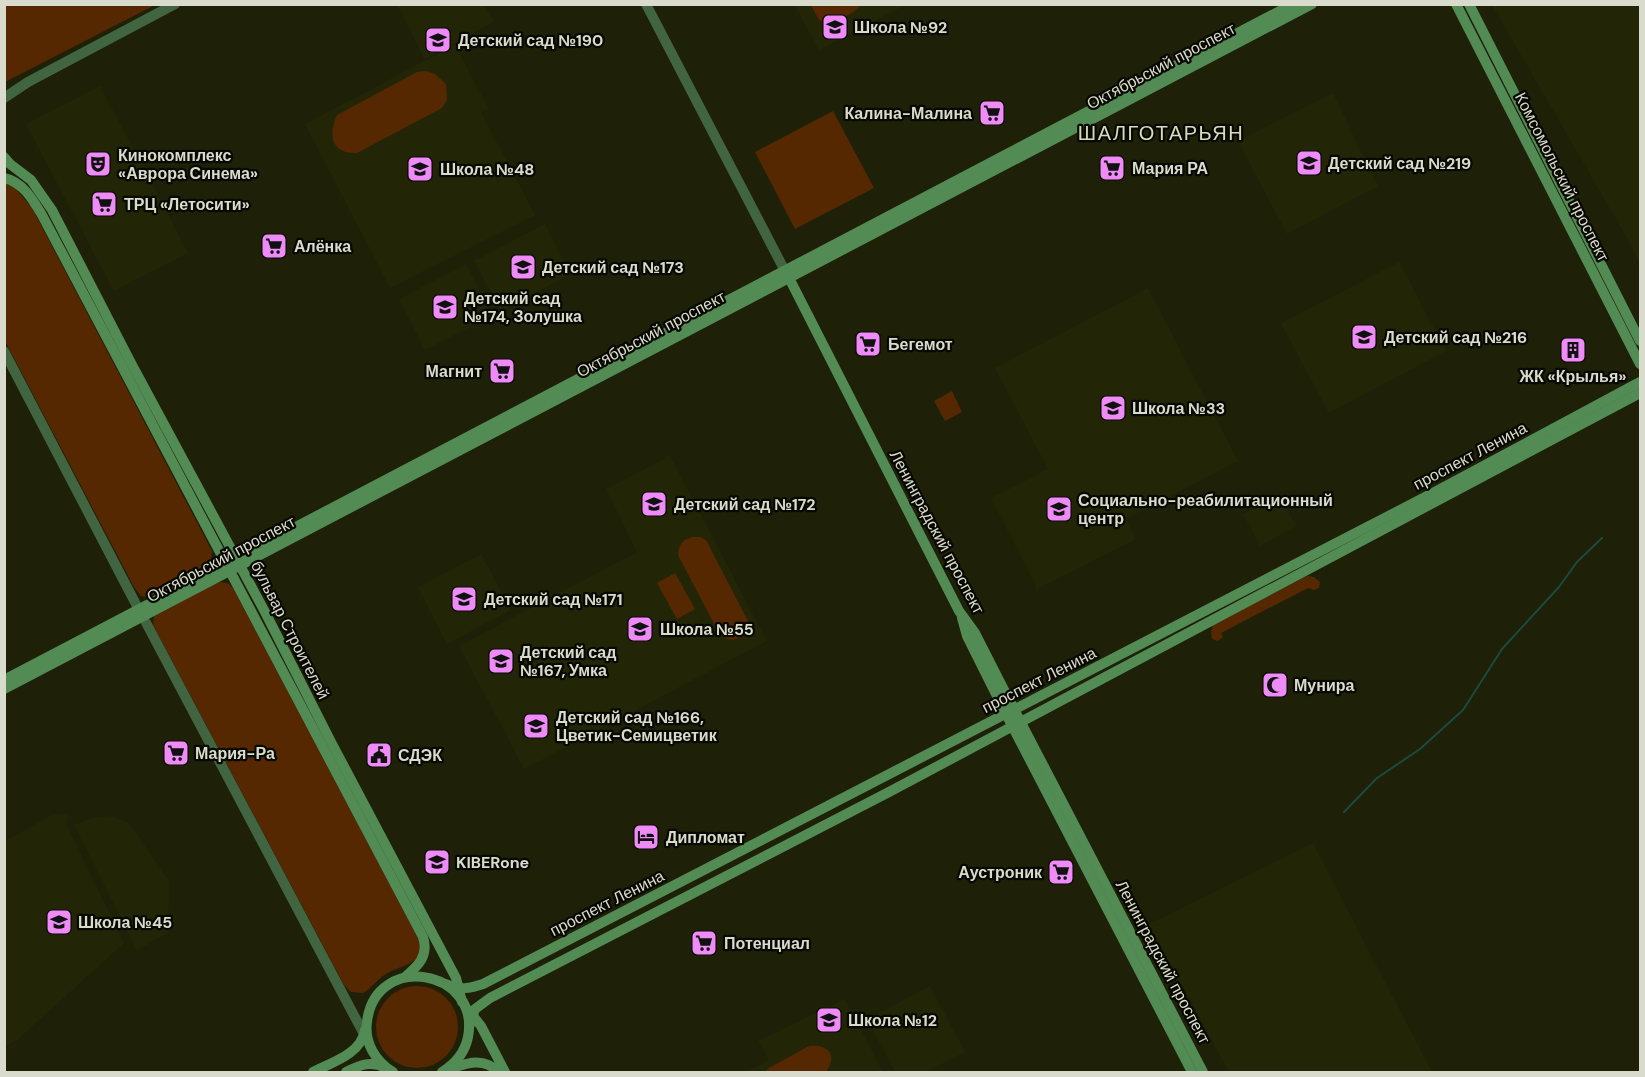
<svg xmlns="http://www.w3.org/2000/svg" width="1645" height="1077" font-family="'DM Sans',sans-serif">
	<style>
		.built { fill: #232606 }
		.green { fill: #552802 }
		.lines { fill: none; stroke-linecap: round; stroke-linejoin: round }
		.stream { stroke: #1b4a3f; stroke-width: 2 }
		.tertiary { stroke: #416441; stroke-width: 10 }
		.secondary { stroke: #528b53; stroke-width: 10 }
		.labels { text-anchor: middle; dominant-baseline: central; stroke-width: 4.5; stroke-linejoin: round; paint-order: stroke }
		.poi-label { font-size: 16px; font-weight: bold; fill: #d9dbcc; stroke: #080902; text-anchor: start }
		.street-label { font-size: 16px; fill: #d9dbcc; stroke: #080902 }
		.quarter-label { font-size: 20px; letter-spacing: 1.5px; fill: #d6dbbc; stroke: #080902 }
	</style>
	<rect width="100%" height="100%" fill="#1e2008"/>
	<g class="built">
		<path d="M397 5H484L494 22 425 59Z"/>
		<path d="M795 5H906L819 50Z"/>
		<path d="M1492 5H1640V265L1631 245Z"/>
		<path d="M455 45 489 109 481 112 535 215 390 288 305 124Z"/>
		<path d="M100 86 188 253 114 291 26 124Z"/>
		<path d="M1333 93 1378 186 1287 234 1238 141Z"/>
		<path d="M545 224 571 274 501 311 474 261Z"/>
		<path d="M1399 262 1446 351 1329 413 1281 323Z"/>
		<path d="M466 264 492 316 425 350 399 299Z"/>
		<path d="M1148 288 1238 461 1126 519 1136 539 1037 589 991 498 1048 469 995 368Z"/>
		<path d="M670 456 767 641 524 769 459 646 637 552 606 489Z"/>
		<path d="M1279 495 1296 526 1260 546 1243 514Z"/>
		<path d="M481 554 511 610 447 644 418 587Z"/>
		<path d="M68 814 66 824 124 943 18 1039 5 1047V841L52 815Z"/>
		<path d="M111 816 128 822 169 881 168 933 137 950 74 825 92 818Z"/>
		<path d="M1313 843 1408 1026 1432 1072H1229L1149 924Z"/>
		<path d="M930 986 965 1052 926 1072H895L867 1019Z"/>
		<path d="M845 999 883 1072H746L769 1060 758 1041Z"/>
	</g>
	<g class="green">
		<path d="M5 4H155V5L5 82Z"/>
		<path d="M811 5H861C851 15 834 26 819 20Z"/>
		<path d="M426 71 435 74 446 84 447 100 442 108 357 153C331 154 328 135 337 115L417 72Z"/>
		<path d="M833 111 874 188 795 229 755 152Z"/>
		<path d="M4 183 14 187 32 208 212 551 211 561 205 567 148 597 141 596 134 587 5 341Z"/>
		<path d="M952 391 962 412 945 421 934 401Z"/>
		<path d="M692 537H700L706 540 749 623C747 638 732 645 720 635L679 557 678 553C679 544 684 539 692 537Z"/>
		<path d="M675 573 695 609 677 619 657 583Z"/>
		<path d="M1307 576 1314 577 1320 582 1319 588 1314 590 1308 588 1221 633 1223 637 1218 641 1212 639 1211 632 1213 625Z"/>
		<path d="M221 582 229 584 233 588 419 940C425 966 401 964 386 974 377 979 372 988 363 993L351 992 344 985 153 625 154 616 215 583Z"/>
		<circle cx="417" cy="1027" r="41"/>
		<path d="M809 1046C828 1044 838 1055 826 1072H765L769 1068Z"/>
	</g>
	<g class="lines">
		<path class="stream" d="M1344 812 1377 778 1420 749 1463 710 1502 649 1559 587 1577 562 1602 538"/>
		<g class="tertiary">
			<path d="M646 4 785 271"/>
			<path d="M4 98 28 82 175 4"/>
			<path d="M4 351 139 610"/>
			<path d="M143 617 366 1038"/>
		</g>
		<g class="secondary">
			<path d="M1456 4 1640 364"/>
			<path d="M1469 4 1640 341"/>
			<path d="M4 157 10 164 31 180 52 210 131 363 265 612 331 742 456 978 462 1002"/>
			<path d="M4 178C23 182 33 200 42 215 169 456 296 697 423 937 429 956 418 966 405 977"/>
			<path d="M787 274 959 611 975 633 1004 690 1203 1072"/>
			<path d="M962 618 967 636 1006 714 1192 1072"/>
			<path d="M4 680 1293 4"/>
			<path d="M4 689 1312 4"/>
			<path d="M446 984C460 990 469 989 483 984L1431 494 1640 382"/>
			<path d="M469 1011 481 1026 505 1072"/>
			<path d="M469 1027 475 1009 490 998 889 792 1640 393"/>
			<path d="M452 1068C470 1062 484 1058 499 1072"/>
			<path d="M313 1072C333 1062 361 1054 365 1030"/>
			<path d="M346 1072C360 1065 371 1060 386 1068"/>
			<path d="M393 1072C376 1062 364 1043 367 1022 375 951 481 969 468 1037 465 1052 455 1064 442 1072"/>
		</g>
	</g>
	<defs>
		<g id="school-square" transform="scale(1.35)"><rect x="-9" y="-9" width="18" height="18" rx="4" fill="#ef8bf7" stroke="#080902"/><path d="M0-5L7-2L0 1L-7-2ZM-4 1L0 2.5L4 1V4Q0 6-4 4Z" fill="#111"/></g>
		<g id="supermarket-square" transform="scale(1.35)"><rect x="-9" y="-9" width="18" height="18" rx="4" fill="#ef8bf7" stroke="#080902"/><path d="M-6-5.5h2.5l.6 2H6L4.5 2H-2.5L-4.4-4H-6ZM-1.5 3.2a1.3 1.3 0 1 0 .1 0ZM3 3.2a1.3 1.3 0 1 0 .1 0Z" fill="#111"/></g>
		<g id="theatre-square" transform="scale(1.35)"><rect x="-9" y="-9" width="18" height="18" rx="4" fill="#ef8bf7" stroke="#080902"/><path d="M-5-5.5Q0-4 5-5.5V0Q5 5 0 6Q-5 5-5 0ZM-3.3-2.5H-1v1.5H-3.3ZM1-2.5H3.3v1.5H1ZM-2.8 1Q0 5.5 2.8 1Z" fill="#111"/></g>
		<g id="building-square" transform="scale(1.35)"><rect x="-9" y="-9" width="18" height="18" rx="4" fill="#ef8bf7" stroke="#080902"/><path d="M-4-6H4V6H1V3H-1V6H-4ZM-2.5-4.3h1.7v1.8h-1.7ZM.8-4.3h1.7v1.8H.8ZM-2.5-1h1.7V.8h-1.7ZM.8-1h1.7V.8H.8Z" fill="#111"/></g>
		<g id="mosque-square" transform="scale(1.35)"><rect x="-9" y="-9" width="18" height="18" rx="4" fill="#ef8bf7" stroke="#080902"/><path d="M3.5-4.9A6 6 0 1 0 3.5 4.9A5 5 0 1 1 3.5-4.9Z" fill="#111"/></g>
		<g id="civic-square" transform="scale(1.35)"><rect x="-9" y="-9" width="18" height="18" rx="4" fill="#ef8bf7" stroke="#080902"/><path d="M-.6-6.5H3V-4.5H.6V-3L4-1V1h2V6H-6V1h2V-1L-.6-3ZM-1.2 2.5V6h2.4V2.5Z" fill="#111"/></g>
		<g id="hotel-square" transform="scale(1.35)"><rect x="-9" y="-9" width="18" height="18" rx="4" fill="#ef8bf7" stroke="#080902"/><path d="M-6-4.5h1.5V1H6V5H4.5V3h-9V5H-6ZM-4 0a1.8 1.8 0 1 1 3.6 0ZM.5 0V-2.5h3Q6-2.5 6 0Z" fill="#111"/></g>
	</defs>
	<g fill-rule="evenodd">
		<use href="#school-square" x="835" y="27"/>
		<use href="#school-square" x="438" y="40"/>
		<use href="#supermarket-square" x="992" y="113"/>
		<use href="#school-square" x="1309" y="163"/>
		<use href="#theatre-square" x="98" y="164"/>
		<use href="#supermarket-square" x="1112" y="168"/>
		<use href="#school-square" x="420" y="169"/>
		<use href="#supermarket-square" x="104" y="204"/>
		<use href="#supermarket-square" x="274" y="246"/>
		<use href="#school-square" x="523" y="267"/>
		<use href="#school-square" x="445" y="307"/>
		<use href="#school-square" x="1364" y="337"/>
		<use href="#supermarket-square" x="868" y="344"/>
		<use href="#building-square" x="1573" y="350"/>
		<use href="#supermarket-square" x="502" y="371"/>
		<use href="#school-square" x="1113" y="408"/>
		<use href="#school-square" x="654" y="504"/>
		<use href="#school-square" x="1059" y="509"/>
		<use href="#school-square" x="464" y="599"/>
		<use href="#school-square" x="640" y="629"/>
		<use href="#school-square" x="501" y="661"/>
		<use href="#mosque-square" x="1275" y="685"/>
		<use href="#school-square" x="536" y="726"/>
		<use href="#supermarket-square" x="176" y="753"/>
		<use href="#civic-square" x="379" y="755"/>
		<use href="#hotel-square" x="646" y="837"/>
		<use href="#school-square" x="437" y="862"/>
		<use href="#supermarket-square" x="1061" y="872"/>
		<use href="#school-square" x="59" y="922"/>
		<use href="#supermarket-square" x="704" y="943"/>
		<use href="#school-square" x="829" y="1020"/>
	</g>
	<g class="labels">
		<g class="poi-label">
			<text x="854" y="27">Школа №92</text>
			<text x="458" y="40">Детский сад №190</text>
			<text x="972" y="113" text-anchor="end">Калина-Малина</text>
			<text x="118" y="155">Кинокомплекс<tspan x="118" dy="18">«Аврора Синема»</tspan></text>
			<text x="1328" y="163">Детский сад №219</text>
			<text x="1132" y="168">Мария РА</text>
			<text x="440" y="169">Школа №48</text>
			<text x="124" y="204">ТРЦ «Летосити»</text>
			<text x="294" y="246">Алёнка</text>
			<text x="542" y="267">Детский сад №173</text>
			<text x="464" y="298">Детский сад<tspan x="464" dy="18">№174, Золушка</tspan></text>
			<text x="1384" y="337">Детский сад №216</text>
			<text x="888" y="344">Бегемот</text>
			<text x="482" y="371" text-anchor="end">Магнит</text>
			<text x="1573" y="376" text-anchor="middle">ЖК «Крылья»</text>
			<text x="1132" y="408">Школа №33</text>
			<text x="1078" y="500">Социально-реабилитационный<tspan x="1078" dy="18">центр</tspan></text>
			<text x="674" y="504">Детский сад №172</text>
			<text x="484" y="599">Детский сад №171</text>
			<text x="660" y="629">Школа №55</text>
			<text x="520" y="652">Детский сад<tspan x="520" dy="18">№167, Умка</tspan></text>
			<text x="1294" y="685">Мунира</text>
			<text x="556" y="717">Детский сад №166,<tspan x="556" dy="18">Цветик-Семицветик</tspan></text>
			<text x="195" y="753">Мария-Ра</text>
			<text x="398" y="755">СДЭК</text>
			<text x="666" y="837">Дипломат</text>
			<text x="456" y="862">KIBERone</text>
			<text x="1042" y="872" text-anchor="end">Аустроник</text>
			<text x="78" y="922">Школа №45</text>
			<text x="724" y="943">Потенциал</text>
			<text x="848" y="1020">Школа №12</text>
		</g>
		<g class="street-label">
			<text transform="translate(1161 66) rotate(-28)">Октябрьский проспект</text>
			<text transform="translate(1562 177) rotate(63)">Комсомольский проспект</text>
			<text transform="translate(651 334) rotate(-28)">Октябрьский проспект</text>
			<text transform="translate(1470 456) rotate(-28)">проспект Ленина</text>
			<text transform="translate(937 532) rotate(62)">Ленинградский проспект</text>
			<text transform="translate(221 559) rotate(-28)">Октябрьский проспект</text>
			<text transform="translate(290 630) rotate(63)">бульвар Строителей</text>
			<text transform="translate(1039 680) rotate(-27)">проспект Ленина</text>
			<text transform="translate(607 903) rotate(-27)">проспект Ленина</text>
			<text transform="translate(1163 962) rotate(62)">Ленинградский проспект</text>
		</g>
		<g class="quarter-label">
			<text x="1161" y="133">ШАЛГОТАРЬЯН</text>
		</g>
	</g>
	<rect width="1645" height="1077" fill="none" stroke="#d9dbcc" stroke-width="12"/>
</svg>
